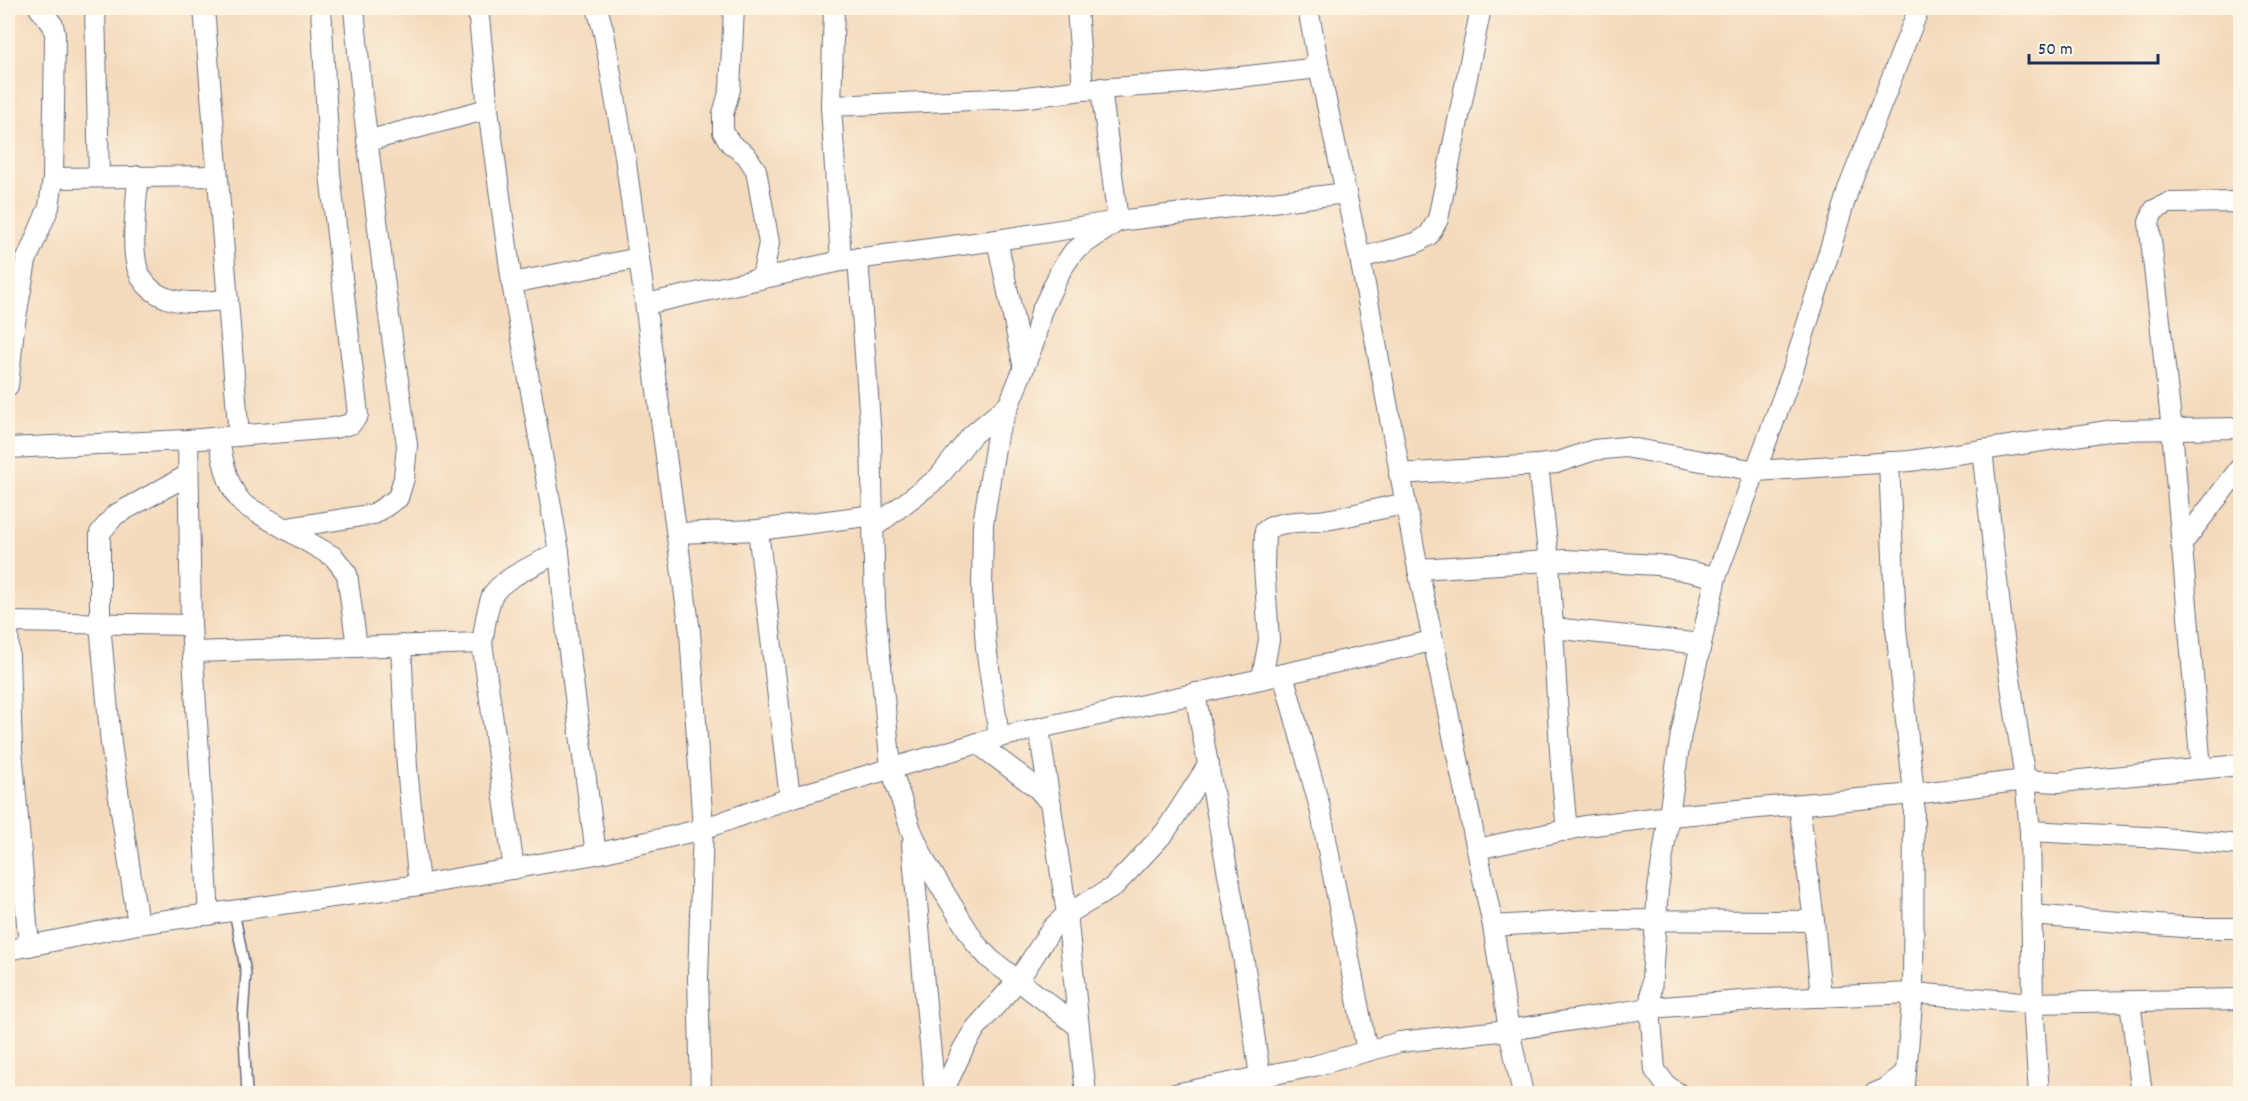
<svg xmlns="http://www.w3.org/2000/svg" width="2248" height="1101" font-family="Dekko,sans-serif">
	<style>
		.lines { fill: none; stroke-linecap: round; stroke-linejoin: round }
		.lane-casing { stroke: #676b7f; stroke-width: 12 }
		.street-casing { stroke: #676b7f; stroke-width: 22 }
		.lane { stroke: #fff; stroke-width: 9 }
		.street { stroke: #fff; stroke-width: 20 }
	</style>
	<rect width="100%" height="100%" fill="#fcf5e5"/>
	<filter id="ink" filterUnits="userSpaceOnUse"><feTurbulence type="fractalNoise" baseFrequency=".0167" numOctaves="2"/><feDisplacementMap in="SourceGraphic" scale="12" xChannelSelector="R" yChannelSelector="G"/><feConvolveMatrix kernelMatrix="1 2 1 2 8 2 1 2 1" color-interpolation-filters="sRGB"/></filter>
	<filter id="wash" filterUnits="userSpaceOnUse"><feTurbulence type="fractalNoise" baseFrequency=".008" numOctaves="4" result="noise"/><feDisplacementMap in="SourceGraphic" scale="24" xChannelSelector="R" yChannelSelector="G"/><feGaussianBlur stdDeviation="1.35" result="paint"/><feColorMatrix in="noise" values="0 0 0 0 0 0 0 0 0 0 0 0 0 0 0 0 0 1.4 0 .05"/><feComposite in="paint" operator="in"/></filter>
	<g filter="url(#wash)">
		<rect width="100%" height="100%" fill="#f4dabc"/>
	</g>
	<g filter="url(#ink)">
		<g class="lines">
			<g class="lane-casing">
				<path id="lane" d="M234 911 246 973 243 1016 247 1094"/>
			</g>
			<g class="street-casing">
				<g id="street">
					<path d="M95 8 99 177"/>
					<path d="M204 8 239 436"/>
					<path d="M478 8 488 109 512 283 559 552 568 644 596 854"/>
					<path d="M597 8 604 33 625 156 690 632 703 829 698 977 701 1094"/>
					<path d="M734 8 730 89 723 114V132L731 144 746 155 756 170 769 243 762 278"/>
					<path d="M834 8 831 106 841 261"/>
					<path d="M1077 8 1083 90"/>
					<path d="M1308 8 1319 68 1360 258 1418 569 1493 926 1509 1030 1523 1094"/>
					<path d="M831 106 1019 98 1083 90 1185 83 1319 68"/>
					<path d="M367 141 488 109"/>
					<path d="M138 176C137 201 130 247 138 270 142 283 154 294 167 298 186 305 208 301 228 300"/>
					<path d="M53 178 217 176"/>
					<path d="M997 240 1024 368"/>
					<path d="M858 258 871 437 875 607 891 768 911 830 926 863 976 944 990 959 1079 1027"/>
					<path d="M1360 258 1416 243 1429 235 1438 219 1481 8"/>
					<path d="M512 283 639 258"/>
					<path d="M646 304 841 261 997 240 1118 221 1346 193"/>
					<path d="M8 386 14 328 26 261 49 207 53 178 55 35 53 25 39 8"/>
					<path d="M218 438C224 462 226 486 244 505L334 557 347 574 357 647"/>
					<path d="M188 440 191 625 209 915"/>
					<path d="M8 448 188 440 334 428 351 424 358 415 330 174 321 8"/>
					<path d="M1982 450 2002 624 2025 780 2030 831 2033 1003 2039 1094"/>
					<path d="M1889 462 1896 628 1914 794 1913 993 1904 1094"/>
					<path d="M1538 465 1549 561 1561 767 1567 831"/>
					<path d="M1399 474 1538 465 1556 463 1594 450 1625 447 1756 471 1910 461 2114 430 2240 428"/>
					<path d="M874 527 938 478 972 435 1007 406"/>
					<path d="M287 528 374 514 398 498 404 478 407 445 386 294 362 96 354 8"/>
					<path d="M758 530 790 798"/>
					<path d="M677 533 758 530 874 515"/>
					<path d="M2181 545 2240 468"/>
					<path d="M1418 569 1565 560 1658 565 1716 577"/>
					<path d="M8 622 191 625"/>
					<path d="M8 626 12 749 29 946"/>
					<path d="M1553 628 1701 644"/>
					<path d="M401 645 407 768 419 885"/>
					<path d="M194 652 482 643"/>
					<path d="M1283 674 1320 808 1367 1051"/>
					<path d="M1262 678 1269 640 1264 566 1265 531C1279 519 1307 523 1325 520 1352 516 1378 508 1405 504"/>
					<path d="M1195 693 1244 962 1260 1077"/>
					<path d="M1039 729 1067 914 1086 1094"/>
					<path d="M999 737 986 647 982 589 983 524 997 435 1034 342 1041 312 1061 270 1074 251 1118 221 1101 88"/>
					<path d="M977 743 1037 788 1051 804"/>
					<path d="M2201 769 2172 430 2149 222 2154 210 2169 203 2240 202"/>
					<path d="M1799 805 1814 921 1821 997"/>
					<path d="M2030 831 2163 838 2240 845"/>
					<path d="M912 844 924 984 935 1094"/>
					<path d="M1477 849 1585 826 1670 816 1914 794 2025 780 2059 782 2240 765"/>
					<path d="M514 869 482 643C485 627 486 611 492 596 501 578 542 562 559 552"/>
					<path d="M2031 915 2195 928H2240"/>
					<path d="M138 924 111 744 100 624V533L115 515 188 475"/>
					<path d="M1493 926 1591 920 1814 921"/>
					<path d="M8 950 138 924 419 885 596 854 703 829 790 798 999 737 1432 641"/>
					<path d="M2130 1002 2142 1094"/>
					<path d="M942 1094 963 1049 975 1029 1019 979 1052 928 1067 914 1112 888 1138 861 1165 832 1209 764"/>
					<path d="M1175 1094 1314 1066 1400 1042 1509 1030 1650 1008 1767 999 1913 993 2033 1003 2240 999"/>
					<path d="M1679 1094 1666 1085 1655 1070 1650 1008 1658 889 1681 734 1701 644 1716 577 1793 370 1849 187 1919 8"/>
					<path d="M1873 1094 1885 1089 1906 1072"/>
				</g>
			</g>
			<use href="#lane" class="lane"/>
			<use href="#street" class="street"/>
		</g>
	</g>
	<rect width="2248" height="1101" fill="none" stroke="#fcf5e5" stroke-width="30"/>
	<path d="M2029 54v9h129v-9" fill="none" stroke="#1b2f5e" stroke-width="3"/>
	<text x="2038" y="54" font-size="18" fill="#1b2f5e" stroke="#fcf5e5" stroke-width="4.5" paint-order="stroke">50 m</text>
</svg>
